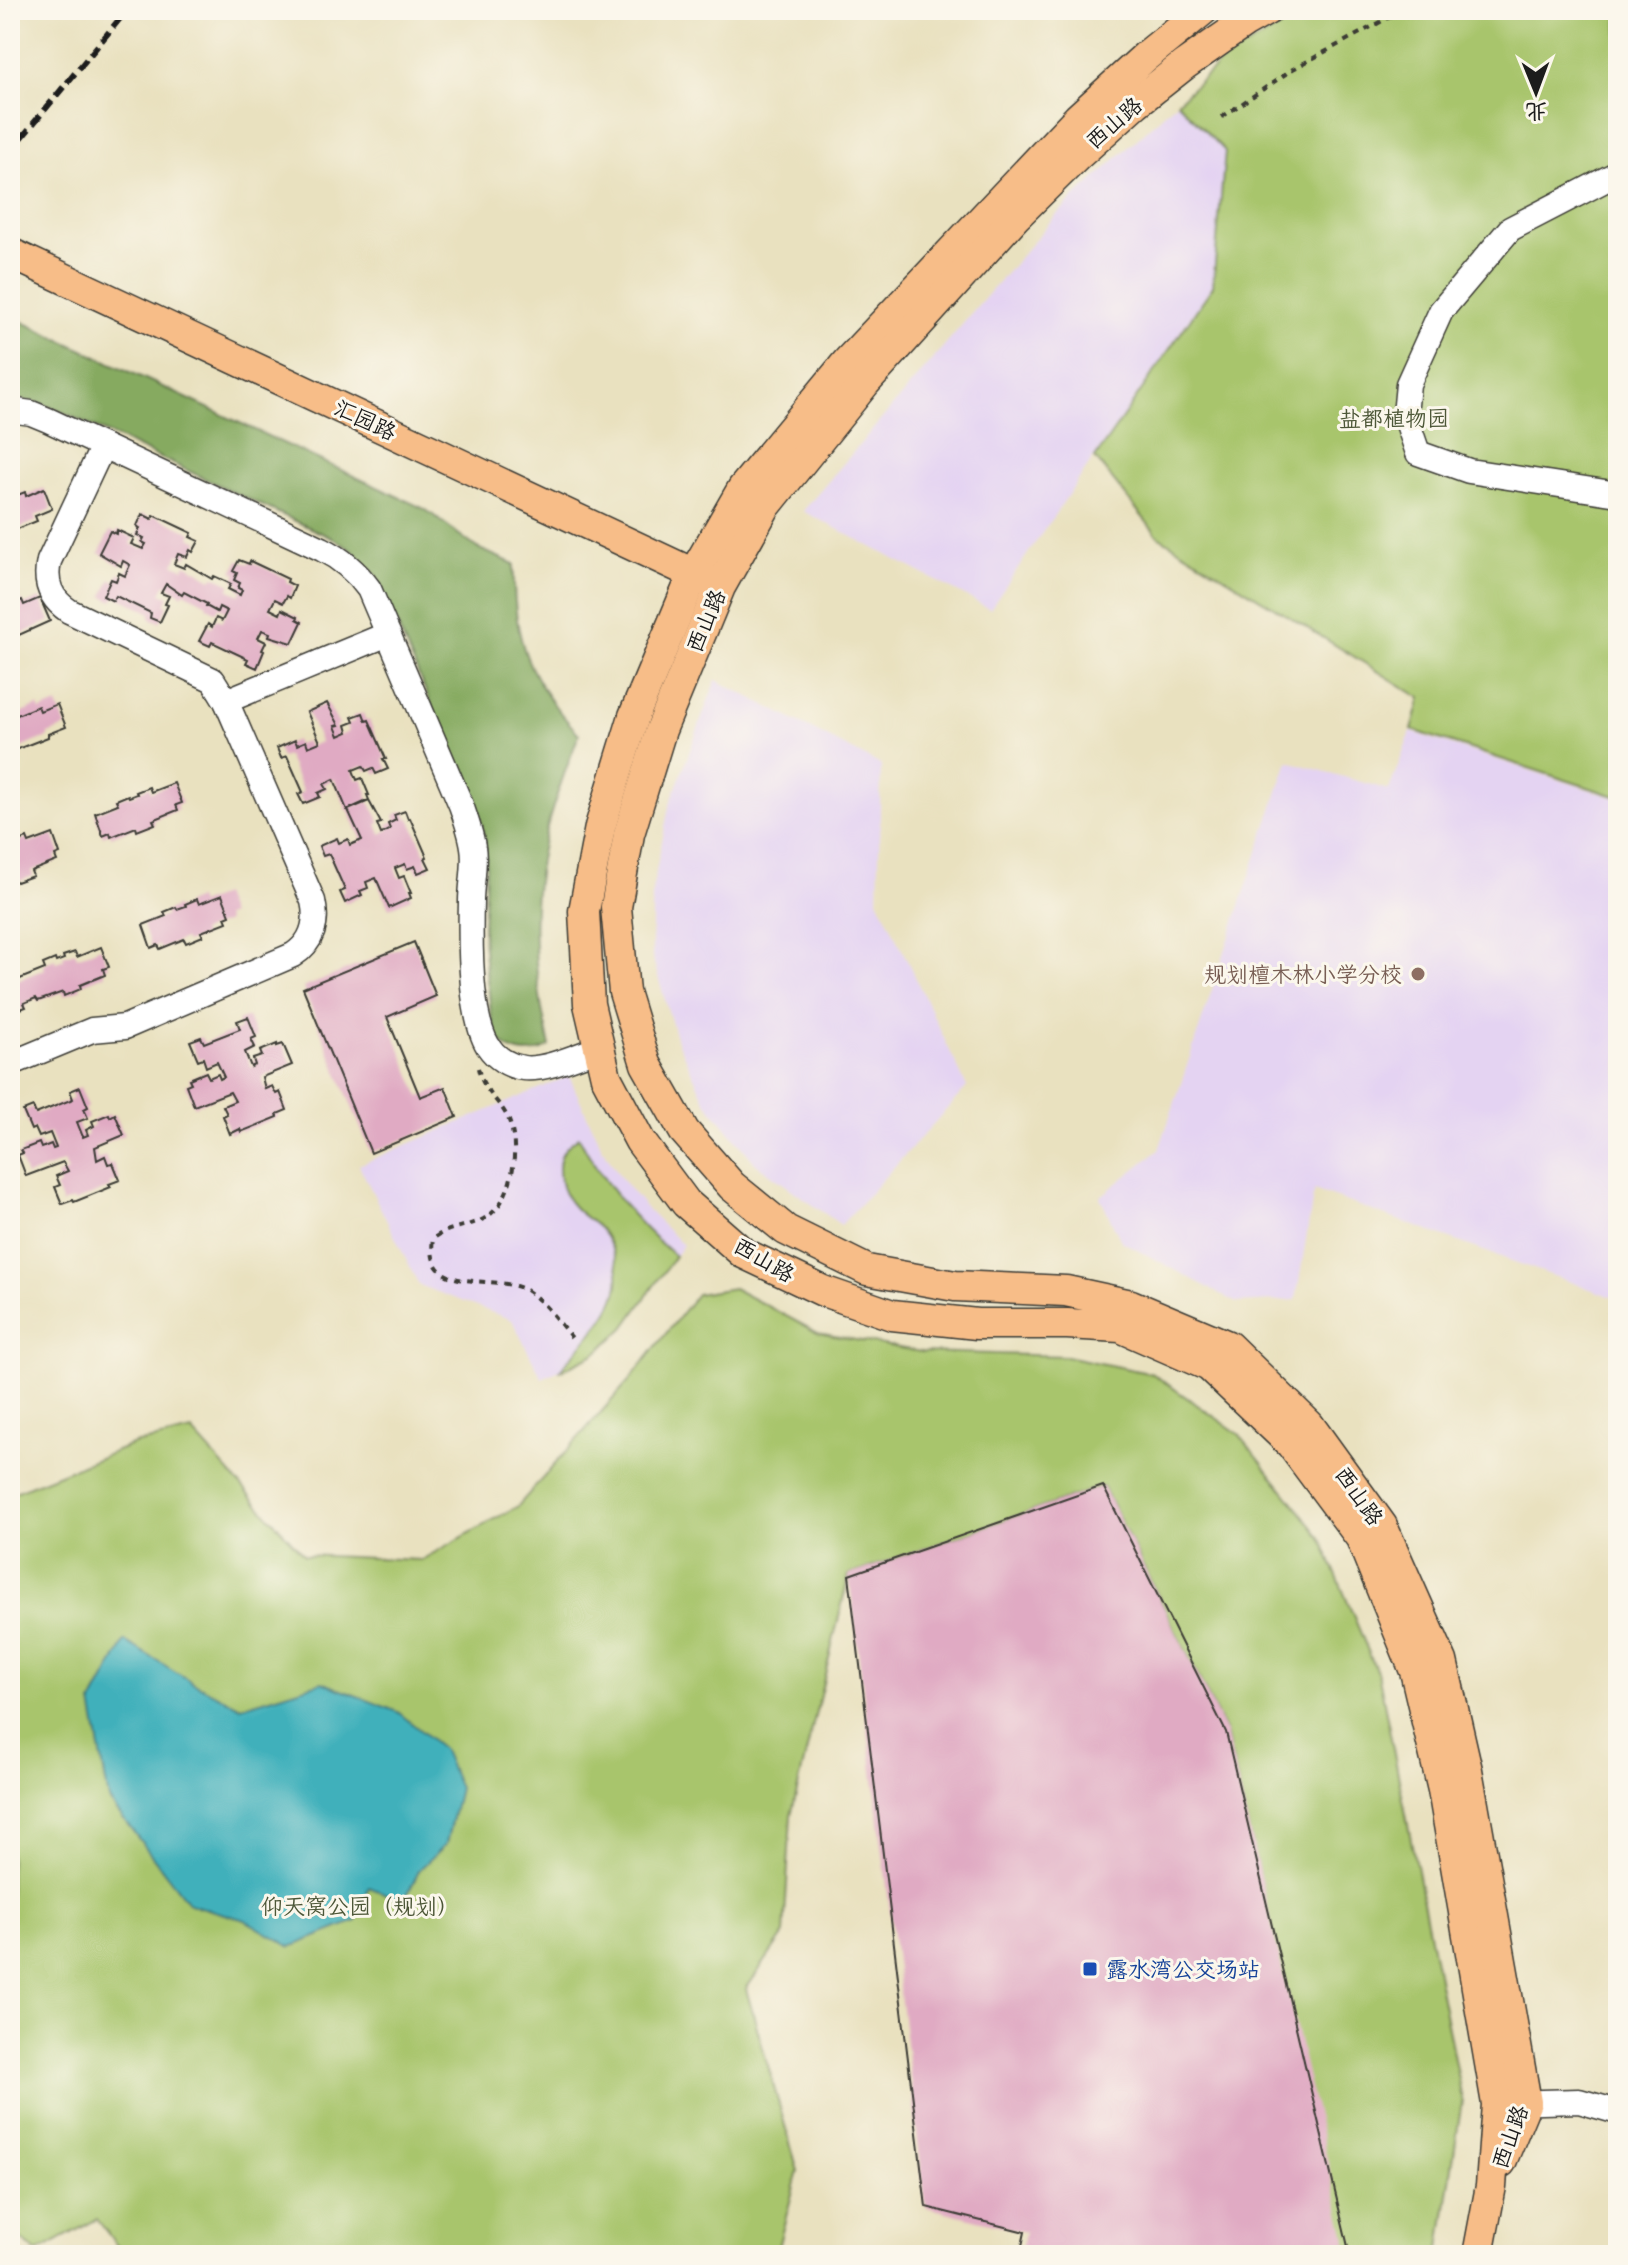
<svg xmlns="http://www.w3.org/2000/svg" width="1628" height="2265" font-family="'Shantell Sans','LXGW WenKai TC',sans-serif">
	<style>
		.built { fill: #e4d3f2 }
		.green { fill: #a8c56c; stroke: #627044; stroke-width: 2 }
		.forest { fill: #86aa60; stroke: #51633e; stroke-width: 2 }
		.water { fill: #40b0bb; stroke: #2e666c; stroke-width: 2 }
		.building { fill: #e0aac3 }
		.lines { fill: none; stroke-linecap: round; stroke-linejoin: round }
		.minor-casing { stroke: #3b3a34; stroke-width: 27 }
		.major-casing { stroke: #3b3a34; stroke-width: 33 }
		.path { stroke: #3b3a34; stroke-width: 4; stroke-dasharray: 6 6; stroke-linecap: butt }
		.minor { stroke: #fff; stroke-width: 24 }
		.major { stroke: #f7bd88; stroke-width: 30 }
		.rail { stroke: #1c1c1c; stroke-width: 6; stroke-dasharray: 12 6; stroke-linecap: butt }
		.education-dot { fill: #8d6e63; stroke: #fbf7ec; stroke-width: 3 }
		.transit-dot { fill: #1a4fb4; stroke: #fbf7ec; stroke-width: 3 }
		.labels { text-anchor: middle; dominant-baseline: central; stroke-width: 6; stroke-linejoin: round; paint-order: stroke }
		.street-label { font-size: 22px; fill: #1c1c1c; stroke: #fbf7ec }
		.park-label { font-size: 22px; fill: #4d5738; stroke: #fbf7ec }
		.education-label { font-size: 22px; fill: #785e54; stroke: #fbf7ec; text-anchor: end }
		.transit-label { font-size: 22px; fill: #164399; stroke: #fbf7ec; text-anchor: start }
	</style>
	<rect width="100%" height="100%" fill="#fbf7ec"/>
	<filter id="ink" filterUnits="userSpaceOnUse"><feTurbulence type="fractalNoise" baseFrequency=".0125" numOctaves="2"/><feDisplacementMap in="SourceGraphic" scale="16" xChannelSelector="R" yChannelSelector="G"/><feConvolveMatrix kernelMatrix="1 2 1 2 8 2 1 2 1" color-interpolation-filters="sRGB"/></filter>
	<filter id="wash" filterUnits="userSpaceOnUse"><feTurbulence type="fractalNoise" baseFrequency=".006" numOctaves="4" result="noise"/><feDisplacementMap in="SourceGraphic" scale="32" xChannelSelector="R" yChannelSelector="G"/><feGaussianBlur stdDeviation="1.8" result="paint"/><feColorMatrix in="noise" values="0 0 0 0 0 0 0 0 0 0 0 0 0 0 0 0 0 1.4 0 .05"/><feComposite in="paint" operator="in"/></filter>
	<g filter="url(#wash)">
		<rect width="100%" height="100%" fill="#e9e1bf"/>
		<g class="built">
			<path d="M1177 102 1225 152 1212 285 990 609 803 511 1056 215Z"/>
			<path d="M716 680 881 765 878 899 967 1087 841 1225 756 1164 706 1102 677 1041 652 956V891L669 807Z"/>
			<path d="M1411 732 1618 799V1299L1314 1190 1296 1300 1237 1303 1121 1241 1100 1197 1159 1150 1288 761 1389 790Z"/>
			<path d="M569 1076 601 1146 623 1181 651 1214 683 1245 624 1328 595 1354 542 1378 512 1320 419 1285 359 1165Z"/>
		</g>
		<g class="green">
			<path d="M1310 10H1618V797L1412 730 1421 698 1158 536 1095 458 1213 286 1225 151 1177 102 1223 60Z"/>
			<path d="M579 1137C603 1184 635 1222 675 1256L624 1328 595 1354 559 1371C578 1348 615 1314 618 1284 620 1268 612 1243 602 1231 594 1222 582 1216 574 1207 561 1194 553 1165 565 1149 568 1145 575 1140 579 1137Z"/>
			<path d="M733 1288 818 1333 921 1352 1066 1356 1153 1374 1239 1434 1321 1538 1379 1677 1462 2100 1439 2255H1347L1226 1732 1103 1486 849 1575 791 1816 784 1934 746 1989 798 2171 776 2255H124L97 2219 37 2252 16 2236 10 2239V1494L134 1444 192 1431 304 1555 421 1560 518 1506 627 1383 697 1294Z"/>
		</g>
		<path class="forest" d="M12 317 425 509 477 548 514 564C512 638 528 680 579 734 567 768 552 803 544 839 529 907 533 979 550 1046 530 1058 504 1055 495 1031 491 1019 490 1006 489 994 486 972 483 950 483 927 484 905 486 882 486 860 486 845 484 832 480 817L375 574 353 551 336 540 58 410 40 403 10 398V320Z"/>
		<path class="water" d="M125 1641 194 1683 241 1707 322 1682 398 1712 442 1748 459 1788 446 1844 420 1869 404 1901 369 1887 356 1921 291 1947 245 1920 189 1904 109 1800 92 1703Z"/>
		<g id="blocks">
			<g class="building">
				<path d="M44 488 52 509 35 516 37 521 10 532V498L25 492 26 496Z"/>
				<path d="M142 514 152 519 154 515 192 533 190 537 199 541 193 552 190 550 187 557 178 554 174 564 184 568 186 564 212 579 214 576 231 584 228 589 240 595 242 590 238 588 240 583 234 580 237 573 233 571 239 560 249 564 250 561 288 579 287 582 295 586 290 598 287 596 283 603 275 599 270 609 280 614 282 609 298 617 297 619 302 622 292 643 269 636 270 633 262 630 258 638 266 642 262 650 264 651 257 668 246 663 248 659 212 642 210 646 199 641 208 624 212 627 216 618 222 621 227 611 219 607 217 612 206 606 207 604 184 592 182 595 166 584 161 593 169 596 165 604 168 605 160 622 150 618 151 613 116 596 113 601 103 596 111 579 116 581 119 573 125 576 130 565 123 561 121 566 99 553 110 531 116 534 117 530 134 538 131 544 143 549 146 544 142 542 144 538 137 535 140 528 137 526Z"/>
				<path d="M40 598 50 621 10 639V605L22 600 24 605Z"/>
				<path d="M327 703 339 725 335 726 339 736 348 732 346 725 354 722 352 717 363 713 366 721 369 720 386 759H383L388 769 376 774 373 768 366 771 363 766 353 770 357 780 362 778 369 795H367L369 800 347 810 334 779 324 784 327 789 318 793 320 797 303 804 298 794 303 792 287 756 281 758 277 748 295 740 297 745 306 741 308 747 320 742 307 712Z"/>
				<path d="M57 704 66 727 48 734V737L10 752V718L38 706 40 711Z"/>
				<path d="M174 783 182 803 176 805 178 810 153 820 155 824 137 831 136 827 111 837 110 833 103 836 95 813 118 804 116 800 128 795 129 797 137 794 136 792 149 787 151 792Z"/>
				<path d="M369 801 381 823 377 824 381 834 390 829 388 824 396 820 394 815 405 811 408 819 410 818 427 857 425 858 430 868 418 873 415 866 407 869 405 864 395 868 399 878 404 876 411 893H409L411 898 389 908 376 878 366 882 368 888 360 891 362 895 345 903 340 892 345 890 329 854 323 856 319 846 337 838 339 843 348 839 350 845 362 840 348 810Z"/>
				<path d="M53 834 60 854 55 856 57 861 31 871 33 876 16 882 14 879 10 880V848L15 846 14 843 27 838 29 843Z"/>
				<path d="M222 895 230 915 225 917 227 922 201 932 203 936 186 943 184 939 160 949 158 945 151 948 143 925 166 916 164 912 176 907 177 909 186 906 185 904 197 899 199 904Z"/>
				<path d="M414 942 436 996 387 1017 420 1097 445 1087 457 1117 371 1153 303 988Z"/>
				<path d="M101 947 109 967 103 969 105 975 80 985 81 989 64 996 63 992 38 1001 36 998 24 1003 26 1007 10 1013V983L45 969 43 964 55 959 56 962 64 959 63 956 75 952 77 957Z"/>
				<path d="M248 1017 256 1037 251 1039 255 1047 245 1052 251 1067 255 1065 253 1059 262 1056 260 1051 277 1044V1046L283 1044 292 1065 262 1077 265 1089 272 1086 276 1094 280 1092 287 1110 277 1114 278 1117 241 1132 240 1129 230 1134 223 1116 227 1114 223 1106 235 1101 230 1092 194 1106 186 1085 191 1083 189 1079 206 1072 209 1078 218 1074 220 1079 224 1077 217 1062 206 1067 203 1058 198 1060 190 1041 201 1037 204 1043 240 1029 237 1021Z"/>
				<path d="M80 1087 88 1107 84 1109 88 1118 77 1122 83 1137 88 1135 86 1130 94 1126 92 1121 109 1114 110 1117 115 1114 124 1135 95 1147 97 1160 105 1156 108 1164 113 1163 120 1180 109 1184 111 1187 74 1202 73 1200 62 1204 55 1187 60 1185 56 1176 68 1171 63 1162 26 1176 18 1155 23 1153 21 1150 39 1143 41 1148 51 1144 53 1149 56 1148 50 1133 39 1137 35 1128 31 1130 23 1111 33 1107 36 1114 73 1099 70 1091Z"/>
				<path d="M1103 1486 1226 1732 1350 2255H1020L1025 2232 926 2207 849 1575Z"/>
			</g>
		</g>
	</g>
	<g filter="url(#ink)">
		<use href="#blocks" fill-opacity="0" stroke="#3b3a34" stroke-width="2"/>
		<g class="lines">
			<g class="minor-casing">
				<g id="minor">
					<path d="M1618 173 1510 229 1441 311 1408 384 1405 415 1418 453 1469 471 1618 494"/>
					<path d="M10 410 31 413 48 420 322 549C342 559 356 571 369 589L461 805C466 819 471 833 473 847 476 864 471 884 471 901 470 938 469 1015 488 1046 496 1058 509 1066 523 1068 544 1071 579 1055 599 1048"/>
					<path d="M226 701 388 634"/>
					<path d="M10 1064 92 1030 125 1027 293 955C313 942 318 923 313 901L226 701 213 680 69 611C51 599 44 583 49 561L103 446"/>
					<path d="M1510 2103 1579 2101 1618 2112"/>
				</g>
			</g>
			<g class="major-casing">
				<g id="major">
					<path d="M1203 10 1146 56 1078 118 848 361 743 488 694 573 634 716 600 827 584 911 589 1004 606 1077 640 1141 686 1203 743 1253 823 1291 892 1315 977 1324H1067L1120 1327 1209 1366 1291 1444 1361 1538 1415 1671 1443 1790 1497 2104 1491 2186 1478 2255"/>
					<path d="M1267 10 1244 23 1184 65 1136 103 1077 156 1016 216 865 383 765 507 720 587 661 730 629 834 616 907 624 992 646 1064 684 1131 732 1186 786 1230 867 1270 955 1286 1066 1291 1131 1305 1228 1346 1309 1425 1382 1526 1442 1661 1467 1770 1526 2102 1501 2162"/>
					<path d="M10 253 711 582"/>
				</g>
			</g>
			<g class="path">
				<path d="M1222 117 1293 69 1403 10"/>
				<path d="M478 1068C483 1091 497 1098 507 1116 520 1142 515 1190 494 1211 477 1229 451 1223 433 1239 424 1298 493 1272 526 1290 544 1301 559 1323 573 1339"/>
			</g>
			<use href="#minor" class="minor"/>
			<use href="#major" class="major"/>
			<path class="rail" d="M10 152 127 10"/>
		</g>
	</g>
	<circle class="education-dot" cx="1418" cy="974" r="8"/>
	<rect class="transit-dot" x="1082" y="1961" width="16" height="16" rx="4"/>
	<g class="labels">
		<g class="street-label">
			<text transform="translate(1114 123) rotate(-41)">西山路</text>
			<text transform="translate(365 420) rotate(25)">汇园路</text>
			<text transform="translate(706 621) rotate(-67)">西山路</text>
			<text transform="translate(764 1260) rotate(30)">西山路</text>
			<text transform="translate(1359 1496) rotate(55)">西山路</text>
			<text transform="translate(1510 2137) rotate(-70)">西山路</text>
		</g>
		<g class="park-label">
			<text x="1394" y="418">盐都植物园</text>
			<text x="360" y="1906">仰天窝公园（规划）</text>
		</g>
		<g class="education-label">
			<text x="1402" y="974">规划檀木林小学分校</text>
		</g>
		<g class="transit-label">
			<text x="1106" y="1969">露水湾公交场站</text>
		</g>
	</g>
	<rect width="1628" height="2265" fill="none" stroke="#fbf7ec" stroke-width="40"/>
	<g transform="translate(1536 92) rotate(179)" stroke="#fbf7ec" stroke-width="6" paint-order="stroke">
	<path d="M0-6L14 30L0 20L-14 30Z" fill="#1c1c1c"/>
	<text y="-12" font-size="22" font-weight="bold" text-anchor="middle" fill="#1c1c1c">北</text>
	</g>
</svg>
